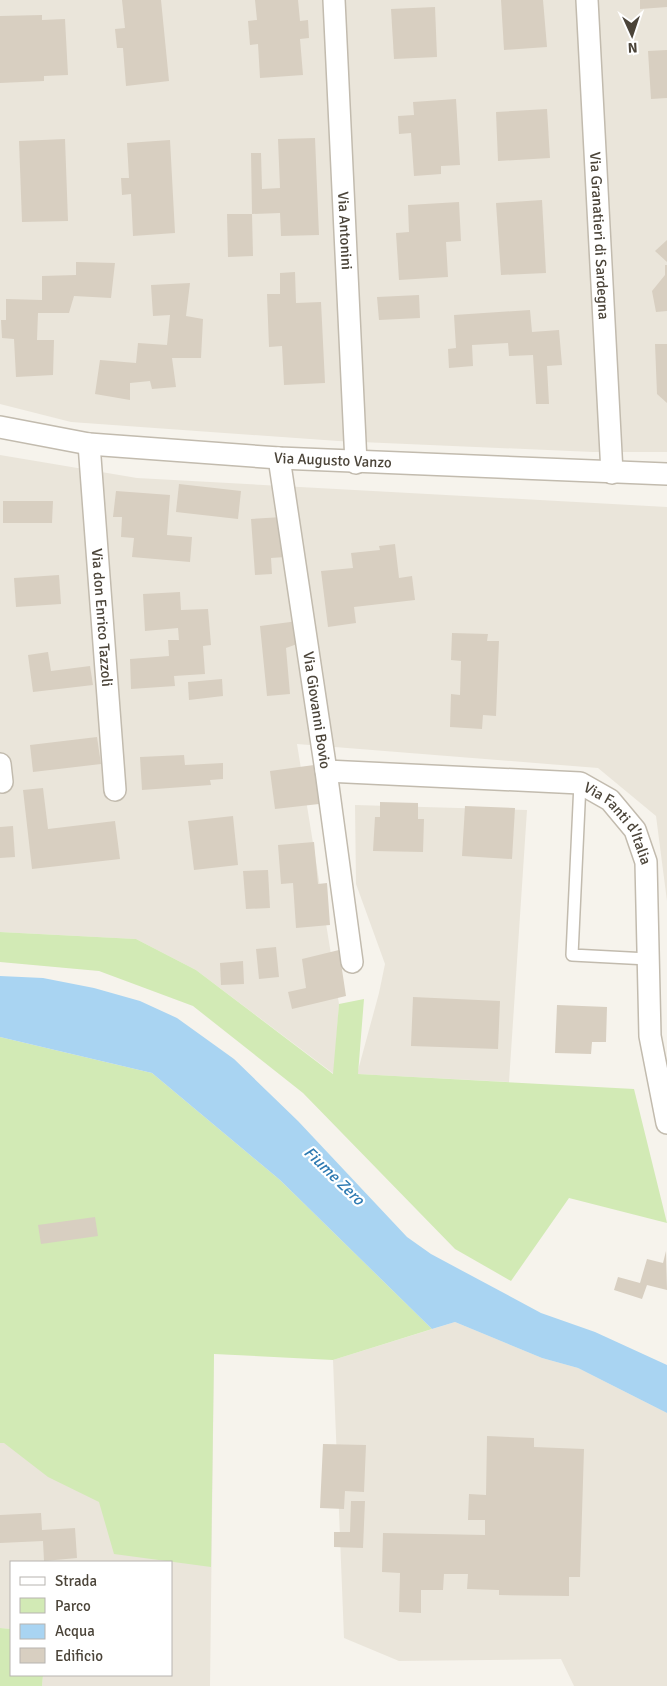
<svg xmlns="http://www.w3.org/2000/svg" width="667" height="1686" font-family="Signika,sans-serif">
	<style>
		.residential { fill: #eae5da }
		.green { fill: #d2eab5 }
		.water { fill: #a9d4f2 }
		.building { fill: #d8cfc1 }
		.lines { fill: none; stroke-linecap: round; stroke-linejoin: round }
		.service-casing { stroke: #c2bbae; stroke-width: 14 }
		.minor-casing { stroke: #c2bbae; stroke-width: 24 }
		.service { stroke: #fff; stroke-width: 11 }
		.minor { stroke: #fff; stroke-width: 21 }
		.labels { text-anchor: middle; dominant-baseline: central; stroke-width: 4.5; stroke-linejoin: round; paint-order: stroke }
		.street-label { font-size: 15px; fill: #4b4439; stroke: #fff }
		.water-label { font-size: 16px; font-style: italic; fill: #2e7ab2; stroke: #fff }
	</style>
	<rect width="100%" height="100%" fill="#f6f3ec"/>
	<g class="residential">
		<path d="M0 0H667V452H593L338 441 71 422 0 404Z"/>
		<path d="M0 455 137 478 667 507V901L656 816 598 768 297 744 339 1004 334 1074 196 970 136 939 0 932Z"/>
		<path d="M355 805 527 810 509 1082 357 1074 379 993 385 964 356 884Z"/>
		<path d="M0 1229 214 1354 210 1686H42L43 1675H171V1562H11V1629L0 1628Z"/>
		<path d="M455 1322 542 1358 578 1368 667 1413V1686H574L561 1659 399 1661 344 1638 333 1360Z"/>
	</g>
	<g class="green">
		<path d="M0 932 136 939 196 970 333 1074 339 1004 364 999 358 1074 634 1089 667 1223 569 1198 511 1281 455 1249 303 1093 193 1006 99 971 0 962Z"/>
		<path d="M0 1037 152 1073 280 1180 432 1329 333 1360 214 1354 211 1567 114 1554 99 1502 48 1477 4 1443H0Z"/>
		<path d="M0 1628 11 1629V1675H43L42 1686H0Z"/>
	</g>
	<path class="water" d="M0 976 43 978 94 988 140 1001 177 1018 234 1059 298 1121 407 1237 431 1254 541 1313 595 1332 667 1365V1413L578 1368 542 1358 455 1322 432 1329 280 1180 152 1073 0 1037Z"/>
	<g class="building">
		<path d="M122 0H161L169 81 126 86 123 48H117L115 29 125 28Z"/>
		<path d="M255 0H298L300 21 308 20 309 38 300 39 303 75 260 78 258 44 250 45 248 21 257 20Z"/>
		<path d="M501 0H543L547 47 504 50Z"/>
		<path d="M640 0H667V7L640 9Z"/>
		<path d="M435 7 437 57 394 59 391 9Z"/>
		<path d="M42 15V20L65 19 68 75 44 76V81L0 83V16Z"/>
		<path d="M667 50V98L651 99 648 51Z"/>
		<path d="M456 99 460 165 441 166V174L414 176 411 133 399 134 398 116 414 115 413 102Z"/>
		<path d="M547 109 550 158 498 161 496 112Z"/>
		<path d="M315 138 319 235 281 236 280 213 252 214 251 153H261L262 189 280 188 278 139Z"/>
		<path d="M65 139 68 221 22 222 19 141Z"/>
		<path d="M170 140 175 233 133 236 131 194 122 195 121 178H129L127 143Z"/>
		<path d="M542 200 546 273 501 275 496 203Z"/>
		<path d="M459 202 461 241 446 242 448 277 399 280 396 233 409 232 408 205Z"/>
		<path d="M227 214H252L253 256 228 257Z"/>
		<path d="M667 240V262L655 251Z"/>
		<path d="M76 262 115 263 111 298 74 296 69 313H38L37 340H54L53 375 16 377 14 339 2 338 1 320H6V299L42 300V276L76 275Z"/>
		<path d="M665 265H667V311L656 312 652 291 665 275Z"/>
		<path d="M295 272 296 303 321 302 325 383 284 385 282 346 269 347 267 294H280V273Z"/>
		<path d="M190 283 186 316 203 319 201 358H172L176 387 152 389 150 381 130 383V400L95 394 100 360 136 363 138 343 167 345 170 315 153 316 151 285Z"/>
		<path d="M419 295 420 318 379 320 377 297Z"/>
		<path d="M530 310 532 332 559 330 562 365 547 366 549 404H536L533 355 509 356 508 343 472 345 473 366 449 368 448 349 456 348 454 315Z"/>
		<path d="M655 344H667V403L657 394Z"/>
		<path d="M179 484 241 491 238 519 176 512Z"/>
		<path d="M116 491 170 495 167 535 192 537 190 562 132 557 134 538 121 537 122 517H113Z"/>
		<path d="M3 501H53L52 523H3Z"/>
		<path d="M282 517 285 557 271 558 272 574 255 575 251 519Z"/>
		<path d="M395 544 399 578 412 576 415 600 354 607 356 623 328 627 321 571 353 568 351 553 380 550 379 546Z"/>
		<path d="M59 575 61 604 16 607 14 578Z"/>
		<path d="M180 592 181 610 208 609 211 645 203 646 205 674 174 676 175 686 131 689 130 659 169 656 168 640H179L178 628 145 631 143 594Z"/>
		<path d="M298 621 300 643 286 648 290 694 267 696 260 626Z"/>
		<path d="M452 633 488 634 487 641H499L496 716 483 715 482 729 450 727 451 694 460 695 461 661 451 660Z"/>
		<path d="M48 652 51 671 90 666 93 685 33 692 28 655Z"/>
		<path d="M222 679 223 696 189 700 188 682Z"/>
		<path d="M97 737 101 764 33 772 30 745Z"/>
		<path d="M184 755 185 765 223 763V779L210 780 211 785 142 790 140 757Z"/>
		<path d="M314 765 319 804 275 809 270 771Z"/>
		<path d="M43 788 48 829 115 821 120 859 32 869 23 790Z"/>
		<path d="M380 802 418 803V819H424L423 852 373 851 375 817H380Z"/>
		<path d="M465 806 515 808 512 859 462 856Z"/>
		<path d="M233 816 238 865 194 870 188 821Z"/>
		<path d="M13 826 15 857 0 858V827Z"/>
		<path d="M314 842 318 884 327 883 330 925 296 928 293 883 281 884 278 845Z"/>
		<path d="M268 870 270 908 246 909 243 871Z"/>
		<path d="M276 947 279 977 259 979 256 949Z"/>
		<path d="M339 950 346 996 292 1009 288 992 306 988 302 959Z"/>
		<path d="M243 961 244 984 221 985 220 963Z"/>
		<path d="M413 997 500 1001 498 1049 411 1046Z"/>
		<path d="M557 1005 607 1007 606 1042H592L591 1054 555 1053Z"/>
		<path d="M95 1217 98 1236 41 1244 38 1225Z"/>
		<path d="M666 1251 667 1290 647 1285 642 1299 614 1290 618 1277 640 1283 647 1259 663 1263Z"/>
		<path d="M487 1436 534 1438V1447L584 1449 580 1577H569V1596L499 1595V1590L467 1589 468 1574H444L443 1590H421V1613L399 1612 400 1573 382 1572 383 1533 485 1535V1520H468L469 1494 486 1495Z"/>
		<path d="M323 1444 366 1445 364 1492 345 1491 344 1509 320 1508Z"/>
		<path d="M351 1501H365L363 1548 334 1547V1532H350Z"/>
		<path d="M41 1513 42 1530 75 1528 77 1558 44 1561 43 1541 0 1543V1515Z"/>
	</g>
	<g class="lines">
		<g class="service-casing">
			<path id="service" d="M580 783 572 955 648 959"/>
		</g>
		<g class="minor-casing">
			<g id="minor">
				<path id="s1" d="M334 0 356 463"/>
				<path id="s2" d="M587 0 612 473"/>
				<path id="s3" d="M0 427 89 444 279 458 667 474"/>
				<path id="s4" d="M89 444 115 790"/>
				<path id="s5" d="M279 458 326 771 352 962"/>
				<path d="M0 764 2 782"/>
				<path id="s6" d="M326 771 580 783 610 800 635 830 646 862 650 1036 667 1123"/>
			</g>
		</g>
		<use href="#service" class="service"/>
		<use href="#minor" class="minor"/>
	</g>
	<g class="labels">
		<g class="street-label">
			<text stroke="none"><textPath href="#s1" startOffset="231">Via Antonini</textPath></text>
			<text stroke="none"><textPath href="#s2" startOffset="236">Via Granatieri di Sardegna</textPath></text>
			<text stroke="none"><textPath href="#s3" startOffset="335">Via Augusto Vanzo</textPath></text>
			<text stroke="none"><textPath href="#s4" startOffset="174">Via don Enrico Tazzoli</textPath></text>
			<text stroke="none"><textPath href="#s5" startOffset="255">Via Giovanni Bovio</textPath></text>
			<text stroke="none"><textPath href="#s6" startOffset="312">Via Fanti d'Italia</textPath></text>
		</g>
		<g class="water-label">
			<text transform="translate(334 1176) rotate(44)">Fiume Zero</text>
		</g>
	</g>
	<rect x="10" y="1561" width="162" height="115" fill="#ffffff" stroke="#b7b4b0"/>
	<rect x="20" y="1577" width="25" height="8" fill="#ffffff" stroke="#b7b4b0"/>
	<text x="55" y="1586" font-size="15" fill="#4b4439">Strada</text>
	<rect x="20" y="1598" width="25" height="15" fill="#d2eab5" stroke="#b7b4b0"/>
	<text x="55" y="1611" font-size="15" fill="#4b4439">Parco</text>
	<rect x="20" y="1624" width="25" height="15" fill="#a9d4f2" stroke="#b7b4b0"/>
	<text x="55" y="1636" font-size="15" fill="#4b4439">Acqua</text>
	<rect x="20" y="1648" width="25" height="15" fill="#d8cfc1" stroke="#b7b4b0"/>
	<text x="55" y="1661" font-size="15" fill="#4b4439">Edificio</text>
	<g transform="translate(632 35) rotate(177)" stroke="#ffffff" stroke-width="4" paint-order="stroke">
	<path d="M0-4L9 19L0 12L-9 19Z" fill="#4b4439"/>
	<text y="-8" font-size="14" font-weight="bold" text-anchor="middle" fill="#4b4439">N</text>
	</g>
</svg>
